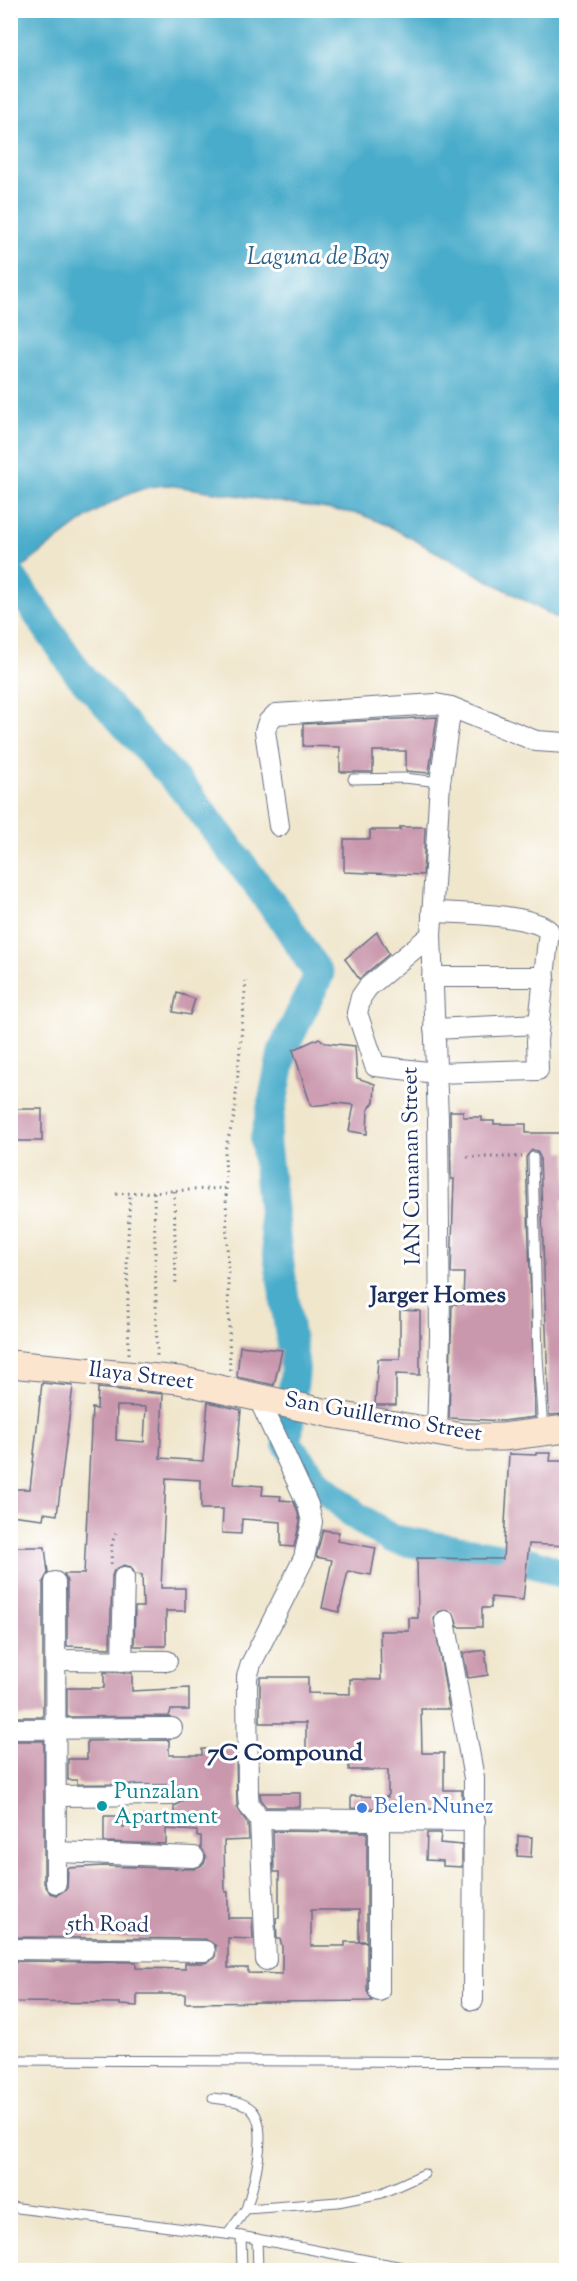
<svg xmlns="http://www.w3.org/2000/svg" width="577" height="2281" font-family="'Sorts Mill Goudy',serif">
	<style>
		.water { fill: #4aacca; stroke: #326e94; stroke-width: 1.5 }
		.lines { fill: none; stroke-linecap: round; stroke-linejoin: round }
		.river { stroke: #4aacca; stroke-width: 30 }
		.building { fill: #ca98ad; fill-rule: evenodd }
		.lane-casing { stroke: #666f84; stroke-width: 11 }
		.street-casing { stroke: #666f84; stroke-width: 22 }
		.secondary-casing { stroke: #666f84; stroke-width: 29 }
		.path { stroke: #666f84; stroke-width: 3; stroke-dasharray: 1.5 4.5; stroke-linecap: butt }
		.lane { stroke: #fff; stroke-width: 9 }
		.street { stroke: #fff; stroke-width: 20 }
		.secondary { stroke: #fce5cf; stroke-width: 27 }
		.culture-dot { fill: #0f9aa8; stroke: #fff; stroke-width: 2 }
		.shop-dot { fill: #3f7fe0; stroke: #fff; stroke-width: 2 }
		.labels { text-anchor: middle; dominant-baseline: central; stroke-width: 6; stroke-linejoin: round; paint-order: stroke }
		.street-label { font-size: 22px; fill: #1b2f5e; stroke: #fff }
		.culture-label { font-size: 22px; fill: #0d838f; stroke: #fff; text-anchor: start }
		.shop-label { font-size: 22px; fill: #366cbe; stroke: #fff; text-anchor: start }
		.water-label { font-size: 24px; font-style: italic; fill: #2e6189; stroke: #fff }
		.neighbourhood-label { font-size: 24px; font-weight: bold; fill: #1b2f5e; stroke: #fff }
	</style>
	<rect width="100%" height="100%" fill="#fff"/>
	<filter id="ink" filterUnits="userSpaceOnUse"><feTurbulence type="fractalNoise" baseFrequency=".0167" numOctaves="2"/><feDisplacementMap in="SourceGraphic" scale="12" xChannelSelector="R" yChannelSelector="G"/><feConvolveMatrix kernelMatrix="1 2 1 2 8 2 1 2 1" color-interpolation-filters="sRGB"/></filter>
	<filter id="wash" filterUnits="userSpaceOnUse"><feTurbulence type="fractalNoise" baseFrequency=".008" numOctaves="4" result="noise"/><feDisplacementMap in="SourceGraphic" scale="24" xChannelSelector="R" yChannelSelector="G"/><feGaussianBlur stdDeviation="1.35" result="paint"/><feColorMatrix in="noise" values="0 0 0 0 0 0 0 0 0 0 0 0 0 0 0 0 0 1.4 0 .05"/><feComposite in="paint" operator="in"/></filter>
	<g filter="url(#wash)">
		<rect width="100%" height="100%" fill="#f0e6cc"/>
		<path class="water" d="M11 10 566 11V623L389 526 360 514 168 485C114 485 54 545 11 576Z"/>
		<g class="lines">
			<path class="river" d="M11 576 79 674 189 795 283 919 319 975 283 1050 265 1139 276 1241 295 1369 287 1443 315 1480 356 1516 391 1539 533 1563 566 1575"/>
		</g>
		<g id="blocks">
			<g class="building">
				<path d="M437 717 429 773 406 771V751H373V772H340V747L303 746V724Z"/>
				<path d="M400 827H425L423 875 344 872V839H370V830H400Z"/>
				<path d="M377 932 389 954 359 979 345 959Z"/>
				<path d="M177 993 195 999 190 1015 173 1012Z"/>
				<path d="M319 1038 326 1043 355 1046 357 1078 375 1084 374 1102 368 1110 367 1134 349 1131 354 1105 336 1103 311 1106 293 1050Z"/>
				<rect x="10" y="1109" width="32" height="32"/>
				<path d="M450 1111H463V1117H482V1121H494V1124H526V1133H560V1152H567V1199H562L563 1245H567V1414L549 1415 540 1157 537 1151 532 1150 526 1157 535 1417 502 1421 449 1418 452 1304H463L464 1273H451L454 1179H451Z"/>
				<path d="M400 1310 420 1311V1375L396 1374V1405H375L378 1359H400Z"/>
				<path d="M240 1346 282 1350 274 1385 237 1377Z"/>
				<path d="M42 1383 73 1386 57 1515 44 1513 43 1519 10 1515V1489H30Z"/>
				<path d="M98 1388 163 1394 160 1458 203 1461 208 1402 241 1410 234 1484 263 1486 262 1495 281 1496 280 1500 293 1501 297 1509 300 1522 294 1547 281 1546V1522L242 1519 241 1534 222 1533 223 1509H201V1480L166 1478 161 1588H185V1611H166V1646H134L135 1607H143L142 1575 135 1574 131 1567 124 1565 114 1570 112 1576 110 1648 67 1646V1582L64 1574H84L92 1408 97 1409ZM117 1406 146 1407 144 1442 116 1440Z"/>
				<path d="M536 1453H551L550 1461H567V1546L529 1544 523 1600 491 1597V1608H482V1627H458L454 1614 448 1610 438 1612 434 1618 449 1709H421L422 1753H444V1790H462V1809L351 1808V1796L388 1797V1770H349V1753H306V1723H260V1677H308V1693L350 1694V1679L381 1680 380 1631H409V1618H418L417 1558 503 1559 509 1454 536 1455Z"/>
				<path d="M323 1530 339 1532 337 1541 376 1548 371 1575 348 1571 339 1612 322 1608 332 1560 316 1557Z"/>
				<path d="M10 1547H45L48 1573 43 1582V1717H10Z"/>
				<path d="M485 1650 488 1675 468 1678 463 1653Z"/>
				<path d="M104 1672 132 1673V1691L189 1688V1710H171L169 1716 67 1717V1688H104Z"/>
				<path d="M169 1740V1755H202V1749H236L237 1807 248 1824 249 1840 224 1841 225 1892H228V1918H252L253 1939 228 1938V1968H248V1973L282 1974V1946L280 1939H277L276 1918H279V1872H274L273 1831 367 1832V1941H359V1910H311V1946H345V1942H367V1991L372 2001 185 2003V1994H137V2006L120 2005V2003L10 2002V1961L136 1962V1968L185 1969V1963H205L215 1958 216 1946 205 1939 10 1937V1741H44V1883L50 1893 57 1895 67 1888 68 1868 104 1866 194 1869 204 1864 206 1857 201 1848V1836H197V1831L166 1829V1844L104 1842V1816H123V1827H146L129 1826V1816H174V1807L182 1801 184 1795 178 1785 77 1784V1780H68V1759H87V1741Z"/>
				<path d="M260 1793H300V1807H266L261 1801Z"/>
				<path d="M427 1833H441L440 1843 462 1845V1867L443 1866V1861L426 1860Z"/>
				<path d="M518 1836 532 1837 531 1857 517 1856Z"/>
			</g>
		</g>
	</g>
	<g filter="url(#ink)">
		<use href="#blocks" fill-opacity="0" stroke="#666f84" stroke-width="1.5"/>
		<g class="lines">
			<g class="lane-casing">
				<g id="lane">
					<path d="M353 779 404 778 440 782"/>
					<path d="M533 1157 538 1356 543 1431"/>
					<path d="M10 2060 566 2062"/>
					<path d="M213 2098C226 2100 242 2100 252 2110 270 2128 253 2188 246 2209"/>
					<path d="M10 2207 241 2236 418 2270"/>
					<path d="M228 2234 246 2209 338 2202 382 2193 424 2174"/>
					<path d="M241 2236 242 2270"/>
					<path d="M257 2239 258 2270"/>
				</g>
			</g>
			<g class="street-casing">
				<g id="street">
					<path d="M451 707 536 741 566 743"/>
					<path d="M279 826 265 731 268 722 276 714 436 704 451 707 440 782 431 935 438 1119 440 1336 437 1433"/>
					<path d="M431 935 368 987 361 997 357 1013 375 1066 436 1073 538 1070 537 1041 549 931C533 914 457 913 432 912"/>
					<path d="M432 977H545"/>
					<path d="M434 1029 539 1024"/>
					<path d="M257 1395 308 1505 312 1522 304 1558 251 1664 247 1677 248 1794 249 1806 260 1819"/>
					<path d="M55 1582 56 1883"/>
					<path d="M445 1621 474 1778 473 2000"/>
					<path d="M56 1660 167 1661"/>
					<path d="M122 1661 124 1577"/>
					<path d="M10 1729 172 1728"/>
					<path d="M56 1796 172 1795"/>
					<path d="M56 1852 194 1857"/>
					<path d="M10 1949 205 1951"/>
					<path d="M266 1960 260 1819 475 1821"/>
					<path d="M379 1991V1820"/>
				</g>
			</g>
			<g class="secondary-casing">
				<path id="secondary" d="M10 1364 179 1380 332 1414 464 1437H503L566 1429"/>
			</g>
			<g class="path">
				<path d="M467 1157H522"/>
				<path d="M174 1191 176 1287"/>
				<path d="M154 1192 157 1357"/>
				<path d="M116 1194 225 1188"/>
				<path d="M129 1354 127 1260 130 1193"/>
				<path d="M230 1370 225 1150 234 1117 246 981"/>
				<path d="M111 1564 112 1543 116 1533"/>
			</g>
			<use href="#lane" class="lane"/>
			<use href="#street" class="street"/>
			<use href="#secondary" class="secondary"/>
		</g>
	</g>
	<circle class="culture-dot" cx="102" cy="1806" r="6"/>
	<circle class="shop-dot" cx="362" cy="1808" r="6"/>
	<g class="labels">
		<g class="street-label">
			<text transform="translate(413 1166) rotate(-91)">IAN Cunanan Street</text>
			<text transform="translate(141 1377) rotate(7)">Ilaya Street</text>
			<text transform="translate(383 1418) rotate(10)">San Guillermo Street</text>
			<text transform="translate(108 1926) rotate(1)">5th Road</text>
		</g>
		<g class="culture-label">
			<text x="114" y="1793">Punzalan<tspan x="114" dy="25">Apartment</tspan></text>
		</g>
		<g class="shop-label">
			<text x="374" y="1808">Belen Nunez</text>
		</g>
		<g class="water-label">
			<text x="318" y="258">Laguna de Bay</text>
		</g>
		<g class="neighbourhood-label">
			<text x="438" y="1296">Jarger Homes</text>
			<text x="285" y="1754">7C Compound</text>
		</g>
	</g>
	<rect width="577" height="2281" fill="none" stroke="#fff" stroke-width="36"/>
</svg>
